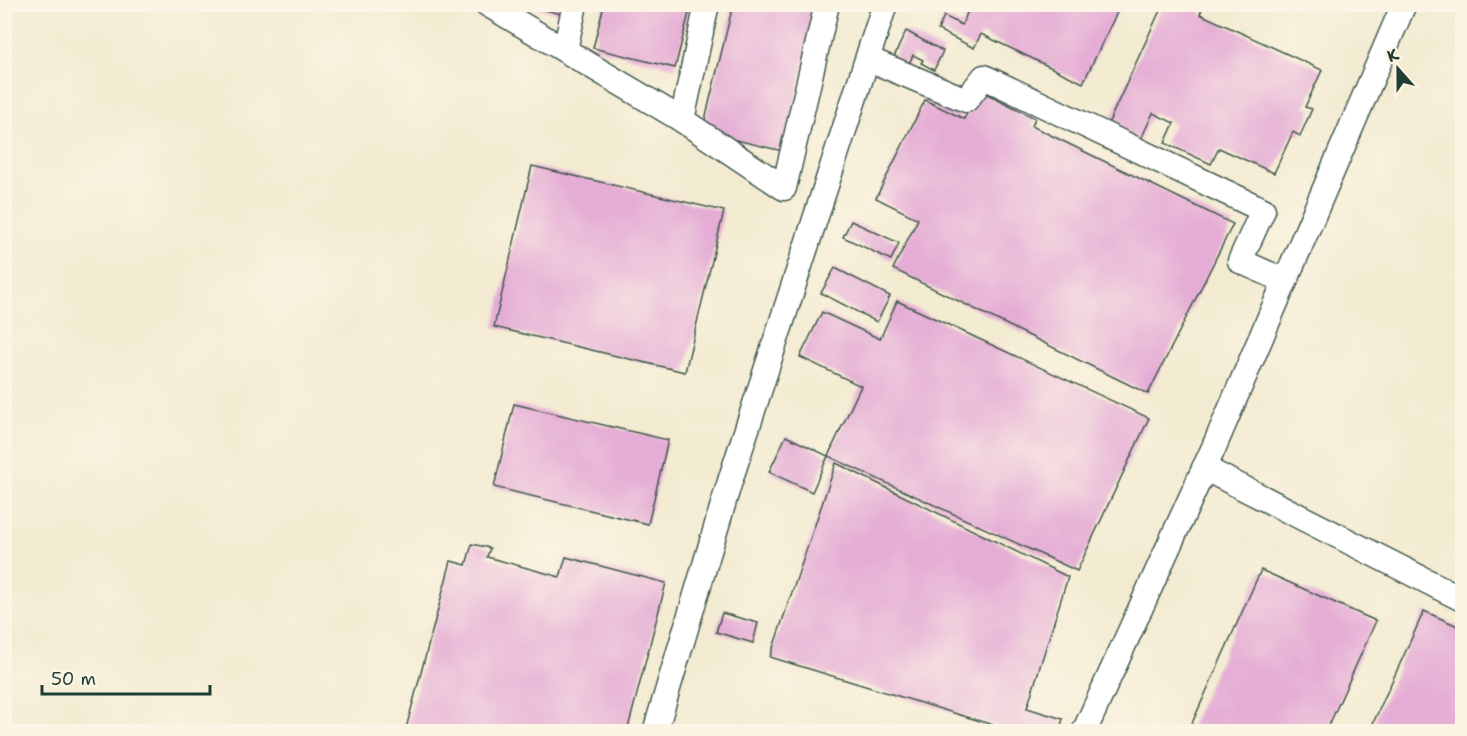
<svg xmlns="http://www.w3.org/2000/svg" width="1467" height="736" font-family="'Shantell Sans',sans-serif">
	<style>
		.building { fill: #e5add5 }
		.lines { fill: none; stroke-linecap: round; stroke-linejoin: round }
		.minor-casing { stroke: #3f574c; stroke-width: 27 }
		.minor { stroke: #fff; stroke-width: 24 }
	</style>
	<rect width="100%" height="100%" fill="#fcf5e5"/>
	<filter id="ink" filterUnits="userSpaceOnUse"><feTurbulence type="fractalNoise" baseFrequency=".0167" numOctaves="2"/><feDisplacementMap in="SourceGraphic" scale="12" xChannelSelector="R" yChannelSelector="G"/><feConvolveMatrix kernelMatrix="1 2 1 2 8 2 1 2 1" color-interpolation-filters="sRGB"/></filter>
	<filter id="wash" filterUnits="userSpaceOnUse"><feTurbulence type="fractalNoise" baseFrequency=".008" numOctaves="4" result="noise"/><feDisplacementMap in="SourceGraphic" scale="24" xChannelSelector="R" yChannelSelector="G"/><feGaussianBlur stdDeviation="1.35" result="paint"/><feColorMatrix in="noise" values="0 0 0 0 0 0 0 0 0 0 0 0 0 0 0 0 0 1.4 0 .05"/><feComposite in="paint" operator="in"/></filter>
	<g filter="url(#wash)">
		<rect width="100%" height="100%" fill="#f3ebd1"/>
		<g id="blocks">
			<g class="building">
				<path d="M523 4H564L561 14Z"/>
				<path d="M971 4H1121L1083 83 981 34 974 48 938 30 944 16 962 25Z"/>
				<path d="M1163 4H1192L1202 9 1200 14 1322 70 1305 107 1312 109 1300 136 1293 132 1274 173 1219 148 1211 164 1165 143 1174 123 1153 113 1140 141 1107 126Z"/>
				<path d="M604 5H691L675 68 593 48Z"/>
				<path d="M733 5H818L783 151 702 132Z"/>
				<path d="M906 31 943 51 934 70 921 63 923 60 913 55 908 66 893 59Z"/>
				<path d="M979 90 1035 118 1032 126 1233 224 1148 394 893 269 918 219 876 198 925 100 964 119Z"/>
				<path d="M532 166 724 211 685 372 494 327Z"/>
				<path d="M851 221 899 243 891 260 843 237Z"/>
				<path d="M835 268 890 296 877 322 821 293Z"/>
				<path d="M897 301 1149 418 1077 571 828 456 861 386 800 357 822 312 880 339Z"/>
				<path d="M514 404 668 440 648 524 494 487Z"/>
				<path d="M786 436 828 456 812 492 769 472Z"/>
				<path d="M836 463 1068 577 1027 708 1063 719 1059 732H1035L1021 728 1020 732H1016L770 657Z"/>
				<path d="M472 544 490 548 487 557 560 577 566 557 666 583 627 732H405L451 561 466 565Z"/>
				<path d="M1261 570 1376 621 1326 732H1188Z"/>
				<path d="M1424 611 1462 628V732H1369Z"/>
				<path d="M722 613 758 623 753 643 716 632Z"/>
			</g>
		</g>
	</g>
	<g filter="url(#ink)">
		<use href="#blocks" fill-opacity="0" stroke="#3f574c" stroke-width="1.5"/>
		<g class="lines">
			<g class="minor-casing">
				<g id="minor">
					<path d="M487 4 682 120 784 188 827 4"/>
					<path d="M565 50 575 4"/>
					<path d="M868 59 966 100 984 77 1263 210 1240 261 1285 281"/>
					<path d="M682 120 707 4"/>
					<path d="M1204 468 1462 599"/>
					<path d="M655 732 730 481 885 4"/>
					<path d="M1084 732 1214 447 1404 4"/>
				</g>
			</g>
			<use href="#minor" class="minor"/>
		</g>
	</g>
	<rect width="1467" height="736" fill="none" stroke="#fcf5e5" stroke-width="24"/>
	<g transform="translate(1398 69) rotate(339)" stroke="#fcf5e5" stroke-width="4.5" paint-order="stroke">
	<path d="M0-4.5L10 22L0 15L-10 22Z" fill="#1f3d34"/>
	<text y="-9" font-size="16" font-weight="bold" text-anchor="middle" fill="#1f3d34">K</text>
	</g>
	<path d="M42 685v9h168v-9" fill="none" stroke="#1f3d34" stroke-width="3"/>
	<text x="51" y="685" font-size="18" fill="#1f3d34" stroke="#fcf5e5" stroke-width="4.5" paint-order="stroke">50 m</text>
</svg>
